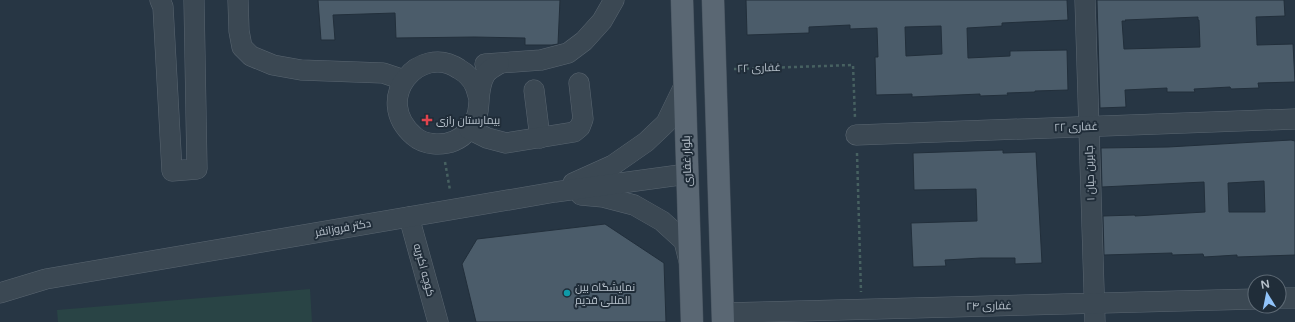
<svg xmlns="http://www.w3.org/2000/svg" width="1295" height="322" font-family="'Varela Round',Cairo,sans-serif">
	<style>
		.green { fill: #294445 }
		.building { fill: #4b5c6a; stroke: #222f3b; fill-rule: evenodd }
		.lines { fill: none; stroke-linecap: round; stroke-linejoin: round }
		.minor-casing { stroke: #5a6671; stroke-width: 21 }
		.major-casing { stroke: #45515d; stroke-width: 23 }
		.path { stroke: #476161; stroke-width: 2.5; stroke-dasharray: 3 3; stroke-linecap: butt }
		.minor { stroke: #3b4853; stroke-width: 20 }
		.major { stroke: #5a6773; stroke-width: 22 }
		.health-dot { fill: #e0444e; stroke: #202d39; stroke-width: 1.5 }
		.culture-dot { fill: #0f9aa8; stroke: #202d39; stroke-width: 1.5 }
		.labels { text-anchor: middle; dominant-baseline: central; stroke-width: 4; stroke-linejoin: round; paint-order: stroke }
		.street-label { font-size: 11px; fill: #b9c3cd; stroke: #202d39 }
		.poi-label { font-size: 11px; fill: #b9c3cd; stroke: #202d39; text-anchor: start }
	</style>
	<rect width="100%" height="100%" fill="#273644"/>
	<path class="green" d="M310 289 312 322H58L57 310Z"/>
	<g class="building">
		<path d="M318 0H560L558 44 552 45H525V38L474 37 396 38 395 13 333 15 335 40H321Z"/>
		<path d="M746 0H1067L1068 20 1002 23V26L967 28 968 58 1010 56V51L1067 50 1068 90 1035 91V92L1007 93 1008 95 980 96V94L912 97V94L876 95 875 57H878L877 28 850 29V25L809 27V33L747 35ZM941 26 942 54 906 56 905 27Z"/>
		<path d="M1097 0H1284L1285 16 1256 17 1257 44V45L1293 44 1295 82 1258 83 1259 88 1231 89 1230 87 1194 89 1195 92H1167V88L1125 90 1126 107 1100 108ZM1198 17V20H1199L1200 47 1124 49 1122 21H1126L1125 20Z"/>
		<path d="M1291 140 1295 141V255L1237 257V255L1204 257 1203 254 1172 255V253L1104 255 1103 216 1135 215V216L1205 212 1204 182 1102 187 1101 148 1168 147ZM1264 181 1265 212H1229L1228 183Z"/>
		<path d="M1003 150V153L1036 152 1042 263 1015 264V258H981L945 260 946 266 913 267 911 223 977 221 976 189 914 190 913 153Z"/>
		<path d="M605 224 664 263 666 322H476L462 264 477 239Z"/>
	</g>
	<g class="lines">
		<g class="minor-casing">
			<g id="minor">
				<path d="M160 0 163 7 172 171 197 169 194 0"/>
				<path d="M238 0 239 31 242 47 251 56 273 65 301 70 383 73 404 80"/>
				<path d="M1085 0 1095 322"/>
				<path d="M485 64 541 60 568 53 584 41 602 21 614 0"/>
				<path d="M534 90 540 138"/>
				<path d="M479 98C477 94 477 90 475 86 472 79 466 73 459 69 420 42 371 99 414 136 424 145 442 146 454 141 466 136 476 123 478 111 480 99 478 87 485 75 488 70 494 67 499 64"/>
				<path d="M469 129 487 138 506 143 574 132 580 127 583 119 579 83"/>
				<path d="M856 135 1295 119"/>
				<path d="M573 183 613 165 646 142 666 123 685 84"/>
				<path d="M581 195 603 197 634 205 662 221 684 241 689 261"/>
				<path d="M409 217 438 322"/>
				<path d="M0 293 46 279 555 192 687 174"/>
				<path d="M1279 298H1295"/>
				<path d="M723 313 1255 299"/>
			</g>
		</g>
		<g class="major-casing">
			<g id="major">
				<path d="M682 0 692 322"/>
				<path d="M713 0 723 322"/>
			</g>
		</g>
		<g class="path">
			<path d="M734 69 853 65 855 118"/>
			<path d="M857 153 861 292"/>
			<path d="M445 162 450 190"/>
		</g>
		<use href="#minor" class="minor"/>
		<use href="#major" class="major"/>
	</g>
	<path class="health-dot" d="M425 114h4v4h4v4h-4v4h-4v-4h-4v-4h4z"/>
	<circle class="culture-dot" cx="567" cy="293" r="4"/>
	<g class="labels">
		<g class="street-label">
			<text transform="translate(759 68) rotate(-2)">غفاری ۲۲</text>
			<text transform="translate(1076 127) rotate(-2)">غفاری ۲۲</text>
			<text transform="translate(687 161) rotate(-92)">بلوار غفاری</text>
			<text transform="translate(1090 173) rotate(-92)">جابربن حیان ۱</text>
			<text transform="translate(343 228) rotate(-10)">دکتر فروزانفر</text>
			<text transform="translate(424 270) rotate(75)">کوچه اکبریه</text>
			<text transform="translate(989 306) rotate(-1)">غفاری ۲۴</text>
		</g>
		<g class="poi-label">
			<text x="436" y="120">بیمارستان رازی</text>
			<text x="575" y="287">نمایشگاه بین<tspan x="575" dy="13">المللی قدیم</tspan></text>
		</g>
	</g>
	<g transform="translate(1267 294) rotate(350)"><circle r="19" fill="#202d39" stroke="#5d6974"/>
	<path d="M0-3L7 15L0 10L-7 15Z" fill="#91c4fa"/>
	<text y="-6" font-size="11" font-weight="bold" text-anchor="middle" fill="#b9c3cd">N</text>
	</g>
</svg>
